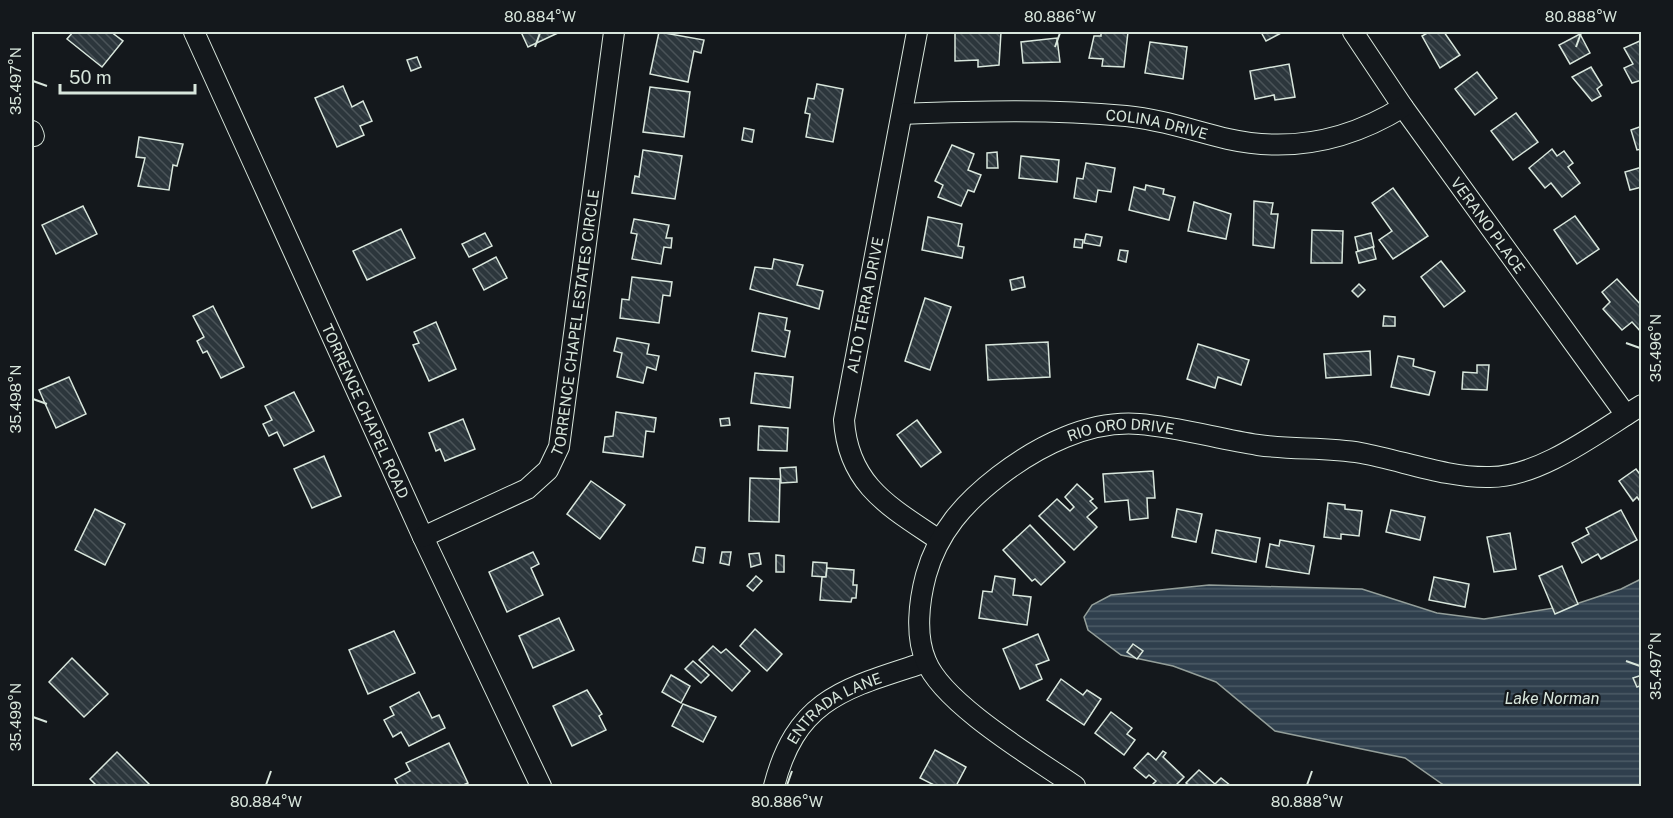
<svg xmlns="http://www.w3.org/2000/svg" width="1673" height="818" font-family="'Public Sans',sans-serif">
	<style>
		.water { fill: url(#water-rules); stroke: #939e99; stroke-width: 1.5 }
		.building { fill: url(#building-back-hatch); stroke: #d8e6dc; stroke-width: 1.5 }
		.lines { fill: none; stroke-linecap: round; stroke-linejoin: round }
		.minor-casing { stroke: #d8e6dc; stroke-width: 22 }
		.minor { stroke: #14181c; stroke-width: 20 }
		.ticks { fill: none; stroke: #d8e6dc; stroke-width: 2 }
		.labels { text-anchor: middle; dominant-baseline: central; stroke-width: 4.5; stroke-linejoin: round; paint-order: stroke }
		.street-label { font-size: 15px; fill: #d8e6dc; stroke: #14181c }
		.water-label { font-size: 16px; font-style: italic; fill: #d8e6dc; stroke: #14181c }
		.neatline { fill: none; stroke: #d8e6dc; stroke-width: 2 }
		.ticks-label { font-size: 15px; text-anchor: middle; fill: #d8e6dc }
	</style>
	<defs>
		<pattern id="water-rules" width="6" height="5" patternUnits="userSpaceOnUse" patternTransform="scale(1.5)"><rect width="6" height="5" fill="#2f3f4d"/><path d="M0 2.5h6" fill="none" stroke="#4c5b66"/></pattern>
		<pattern id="building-back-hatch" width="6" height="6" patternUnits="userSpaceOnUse" patternTransform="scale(1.5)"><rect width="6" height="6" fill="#2c363c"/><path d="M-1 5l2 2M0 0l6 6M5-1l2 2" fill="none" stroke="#4a5358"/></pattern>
	</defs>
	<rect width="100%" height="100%" fill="#14181c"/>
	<path class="water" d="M1641 579V786H1445L1405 758 1275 731 1216 682 1173 666 1121 655 1088 630 1084 617 1092 605 1111 595 1209 585 1362 589 1437 613 1484 619 1573 605 1621 589Z"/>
	<g class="building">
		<path d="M73 32H111L123 41 102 67 67 39Z"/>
		<path d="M521 32H560L528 47Z"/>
		<path d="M659 32 704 40 701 53 694 51 688 82 650 74Z"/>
		<path d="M955 32H1001L999 65 978 67V60L955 61Z"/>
		<path d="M1101 32H1128L1124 67 1102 66 1103 59 1089 58 1094 36H1101Z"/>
		<path d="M1261 32H1283L1266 41Z"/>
		<path d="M1429 32H1444L1460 55 1440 68 1422 36Z"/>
		<path d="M1580 34 1590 53 1570 64 1559 45Z"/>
		<path d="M1057 38 1060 62 1023 63 1021 42Z"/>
		<path d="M1642 40V80L1632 83 1624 68 1633 64 1624 48Z"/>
		<path d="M1150 42 1187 47 1183 79 1145 73Z"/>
		<path d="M417 57 421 67 411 71 407 60Z"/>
		<path d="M1289 64 1295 97 1275 100 1274 95 1255 99 1250 71Z"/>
		<path d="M1591 67 1602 85 1597 89 1601 96 1592 101 1572 77Z"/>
		<path d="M1477 72 1497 98 1475 115 1455 89Z"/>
		<path d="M817 84 843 89 833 142 806 137 810 114 805 113 808 98 814 99Z"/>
		<path d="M343 86 352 107 363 101 372 121 360 126 364 135 337 147 315 98Z"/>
		<path d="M650 87 690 92 684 137 643 132Z"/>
		<path d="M1516 113 1538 142 1513 160 1491 131Z"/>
		<path d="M1642 126V149L1637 150 1631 130Z"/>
		<path d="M744 128 754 130 752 142 742 140Z"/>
		<path d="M139 137 183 144 177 166 173 165 169 190 138 186 145 158 136 157Z"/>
		<path d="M952 145 974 154 968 170 981 175 974 192 968 190 961 206 938 197 943 185 935 181Z"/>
		<path d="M1552 149 1557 156 1564 151 1573 163 1568 167 1580 183 1562 197 1551 183 1545 188 1529 168Z"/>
		<path d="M643 150 682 156 675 199 632 193 635 176 639 177Z"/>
		<path d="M997 152 998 168H987V153Z"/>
		<path d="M1021 156 1059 160 1057 182 1019 178Z"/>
		<path d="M1086 163 1115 168 1111 192 1098 190 1096 202 1074 198 1077 178 1083 179Z"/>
		<path d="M1642 167V187L1630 190 1625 172Z"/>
		<path d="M1146 185 1164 189 1163 194 1175 197 1169 220 1129 210 1134 187 1145 190Z"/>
		<path d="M1393 188 1428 236 1393 259 1379 240 1392 231 1372 203Z"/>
		<path d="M1254 201 1273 203 1271 214H1278L1274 248 1253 245Z"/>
		<path d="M1194 202 1231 214 1226 239 1188 231Z"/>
		<path d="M83 206 97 234 56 254 42 225Z"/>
		<path d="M1575 216 1599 249 1577 264 1554 230Z"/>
		<path d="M928 217 962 224 958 246 964 247 962 258 922 250Z"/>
		<path d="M634 219 669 225 666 238H672L671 248 664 247 661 264 632 259 637 234 631 233Z"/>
		<path d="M401 229 415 258 367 280 353 251Z"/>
		<path d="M1312 230 1343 231 1342 263H1311Z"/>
		<path d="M485 233 492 246 469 257 462 244Z"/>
		<path d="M1371 233 1374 247 1358 251 1355 237Z"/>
		<path d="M1086 234 1102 237 1100 246 1084 243Z"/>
		<path d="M1075 239 1083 240 1082 248 1074 247Z"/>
		<path d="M1373 247 1376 259 1359 263 1356 252Z"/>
		<path d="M1120 250 1128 251 1126 262 1118 260Z"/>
		<path d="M496 257 507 278 484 290 473 269Z"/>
		<path d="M774 259 803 265 797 285 823 291 819 309 750 289 755 267 772 269Z"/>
		<path d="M1441 261 1465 291 1444 307 1421 277Z"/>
		<path d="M632 277 672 282 670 296 663 295 659 323 620 318 622 299 629 300Z"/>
		<path d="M1023 277 1025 287 1012 290 1010 280Z"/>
		<path d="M1617 279 1642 306V333L1632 322 1622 330 1603 309 1610 302 1602 292Z"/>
		<path d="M1359 284 1365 290 1358 297 1352 291Z"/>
		<path d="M925 298 951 307 930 370 905 361Z"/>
		<path d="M213 306 244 367 221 378 207 351 203 353 197 341 204 337 193 316Z"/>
		<path d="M759 313 787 318 785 330 790 331 785 357 752 351Z"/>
		<path d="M1384 316 1395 317V326H1383Z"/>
		<path d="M436 322 456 369 429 381 413 345 419 343 414 332Z"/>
		<path d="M617 338 649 344 647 354 659 356 656 370 647 367 643 383 617 377 622 353 614 351Z"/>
		<path d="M1048 342 1050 377 988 380 986 345Z"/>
		<path d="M1198 344 1249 360 1241 385 1218 377 1215 388 1187 379Z"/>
		<path d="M1370 351 1371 375 1326 378 1324 354Z"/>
		<path d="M1398 356 1414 359 1413 366 1435 372 1429 395 1391 387Z"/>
		<path d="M1477 365H1489L1487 390 1462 389 1463 372 1477 373Z"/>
		<path d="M755 373 793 377 790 408 751 403Z"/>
		<path d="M69 377 86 414 56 428 39 390Z"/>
		<path d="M294 392 314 431 284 446 277 432 269 436 263 424 272 420 265 406Z"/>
		<path d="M616 412 656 418 654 432 646 431 643 457 603 452 605 437 613 436Z"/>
		<path d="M729 418 730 425 721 426 720 419Z"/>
		<path d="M463 419 475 449 445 461 440 449 436 451 429 433Z"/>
		<path d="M917 420 941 452 921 467 897 435Z"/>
		<path d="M759 426 788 428 787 451 758 450Z"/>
		<path d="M324 456 341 496 312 508 294 469Z"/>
		<path d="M796 467 797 482 781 483 780 468Z"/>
		<path d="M1636 469 1642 477V504L1637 497 1633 501 1619 481Z"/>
		<path d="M1153 471 1155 498H1147L1148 518 1130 520 1128 500 1105 502 1103 474Z"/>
		<path d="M750 478 780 479 779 522 749 521Z"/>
		<path d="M591 481 625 505 600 539 567 514Z"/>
		<path d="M1077 484 1093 499 1090 501 1097 508 1087 517 1097 527 1074 550 1039 516 1057 499 1070 511 1074 507 1065 497Z"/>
		<path d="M1328 503 1345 505V509L1362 511 1359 536 1341 534V539L1324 537Z"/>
		<path d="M95 509 125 524 105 565 75 550Z"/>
		<path d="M1177 509 1202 514 1196 542 1172 537Z"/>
		<path d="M1391 510 1425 517 1420 540 1386 532Z"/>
		<path d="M1621 510 1637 540 1601 559 1598 554 1582 563 1572 543 1589 534 1586 528Z"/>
		<path d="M1030 525 1065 562 1041 585 1035 579 1032 581 1003 550Z"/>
		<path d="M1216 530 1260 538 1256 562 1212 553Z"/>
		<path d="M1510 533 1516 569 1494 572 1487 537Z"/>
		<path d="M1280 540 1314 546 1309 574 1266 567 1270 544 1279 546Z"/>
		<path d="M696 547 705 548 703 563 693 561Z"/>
		<path d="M533 552 539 564 531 568 543 595 507 612 489 572Z"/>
		<path d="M722 552H731L729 565 720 563Z"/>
		<path d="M759 553 761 564 751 567 749 554Z"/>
		<path d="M776 555 784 556V572H776Z"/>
		<path d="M813 562 827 563 826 577 812 576Z"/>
		<path d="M1562 566 1578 604 1555 614 1539 576Z"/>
		<path d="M827 568 854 570 853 585H857L856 598H852L851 602 820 600 822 577H826Z"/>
		<path d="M756 576 762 581 753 591 747 586Z"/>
		<path d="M995 576 1015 579 1013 595 1031 597 1027 625 979 618 983 591 992 592Z"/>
		<path d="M1434 577 1469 584 1465 607 1429 600Z"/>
		<path d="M559 618 574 650 533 668 519 636Z"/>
		<path d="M755 629 782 654 767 671 740 646Z"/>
		<path d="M394 631 415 673 368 694 349 650Z"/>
		<path d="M1038 634 1049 660 1036 665 1042 679 1020 689 1003 649Z"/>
		<path d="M1133 644 1143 651 1137 659 1127 652Z"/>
		<path d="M713 646 721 653 726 649 750 671 732 691 699 660Z"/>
		<path d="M72 658 108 694 84 717 49 682Z"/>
		<path d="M693 661 709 675 701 683 685 669Z"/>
		<path d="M671 675 690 686 681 703 662 692Z"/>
		<path d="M1642 675V685L1637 687 1633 678Z"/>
		<path d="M1061 679 1083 695 1087 690 1101 699 1084 725 1047 700Z"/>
		<path d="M587 690 602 714 599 716 606 730 572 746 553 706Z"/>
		<path d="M419 692 432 718 439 715 445 728 409 746 401 732 393 737 384 720 394 715 390 707Z"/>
		<path d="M683 704 716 717 703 742 672 726Z"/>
		<path d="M1111 712 1132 728 1127 734 1135 740 1124 755 1095 733Z"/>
		<path d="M449 743 468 783 461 786H399L395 779 410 771 406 763Z"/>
		<path d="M935 750 966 767 956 786H936L920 778Z"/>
		<path d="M1163 751 1166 753 1163 757 1184 777 1175 786H1155L1153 784 1156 781 1149 775 1146 778 1134 768 1148 753 1156 760Z"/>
		<path d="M117 752 151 786H97L90 779Z"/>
		<path d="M1199 770 1215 784 1221 778 1231 786H1190L1186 783Z"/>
	</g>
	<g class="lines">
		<g class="minor-casing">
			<g id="minor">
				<path id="s1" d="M194 32 423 537 541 786"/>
				<path d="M917 32 844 420C848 485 890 507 939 540"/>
				<path id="s2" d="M1353 32 1403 107 1626 415"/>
				<path id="s3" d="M902 114C977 111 1051 109 1126 116 1160 119 1194 131 1228 139 1291 153 1348 141 1403 107"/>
				<path d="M32 131 34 136"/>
				<path id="s4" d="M423 537 527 489 548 470 559 447 614 32"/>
				<path id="s5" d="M774 786C797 697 847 688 926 662"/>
				<path id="s6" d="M1075 786C1036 759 943 704 926 661 915 636 919 601 926 575 938 532 964 503 999 476 1038 446 1089 420 1139 424 1179 427 1218 439 1258 445 1292 450 1327 447 1361 453 1404 461 1447 478 1490 477 1541 477 1599 431 1642 405"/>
			</g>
		</g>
		<use href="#minor" class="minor"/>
	</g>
	<path class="ticks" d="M535 47 540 33M1055 47 1060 33M1576 47 1581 33M33 81 47 86M1626 343 1640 348M33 399 47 404M1626 661 1640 666M33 717 47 722M266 785 271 771M787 785 792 771M1307 785 1312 771"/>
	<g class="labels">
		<g class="street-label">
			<text stroke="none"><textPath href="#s3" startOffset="256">COLINA DRIVE</textPath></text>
			<text stroke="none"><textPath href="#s2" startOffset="236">VERANO PLACE</textPath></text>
			<text transform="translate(865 305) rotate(-79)">ALTO TERRA DRIVE</text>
			<text stroke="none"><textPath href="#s4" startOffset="294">TORRENCE CHAPEL ESTATES CIRCLE</textPath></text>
			<text stroke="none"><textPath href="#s1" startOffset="416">TORRENCE CHAPEL ROAD</textPath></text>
			<text stroke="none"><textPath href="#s6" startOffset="543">RIO ORO DRIVE</textPath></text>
			<text stroke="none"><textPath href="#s5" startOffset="104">ENTRADA LANE</textPath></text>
		</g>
		<g class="water-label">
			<text x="1552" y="698">Lake Norman</text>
		</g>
	</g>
	<rect width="1673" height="818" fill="none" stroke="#14181c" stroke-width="66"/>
	<path d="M60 84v9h135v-9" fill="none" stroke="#d8e6dc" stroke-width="3"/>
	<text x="69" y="84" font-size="18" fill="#d8e6dc" stroke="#14181c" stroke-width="4.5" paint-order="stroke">50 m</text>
	<rect x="33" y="33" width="1607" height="752" class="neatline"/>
	<g class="ticks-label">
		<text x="540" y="22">80.884°W</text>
		<text x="1060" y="22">80.886°W</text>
		<text x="1581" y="22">80.888°W</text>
		<text transform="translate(16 81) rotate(-90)" y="5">35.497°N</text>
		<text transform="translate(1656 348) rotate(-90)" y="5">35.496°N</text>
		<text transform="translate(16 399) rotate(-90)" y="5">35.498°N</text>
		<text transform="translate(1656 666) rotate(-90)" y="5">35.497°N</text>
		<text transform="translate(16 717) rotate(-90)" y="5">35.499°N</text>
		<text x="266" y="807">80.884°W</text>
		<text x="787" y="807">80.886°W</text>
		<text x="1307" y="807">80.888°W</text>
	</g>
</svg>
